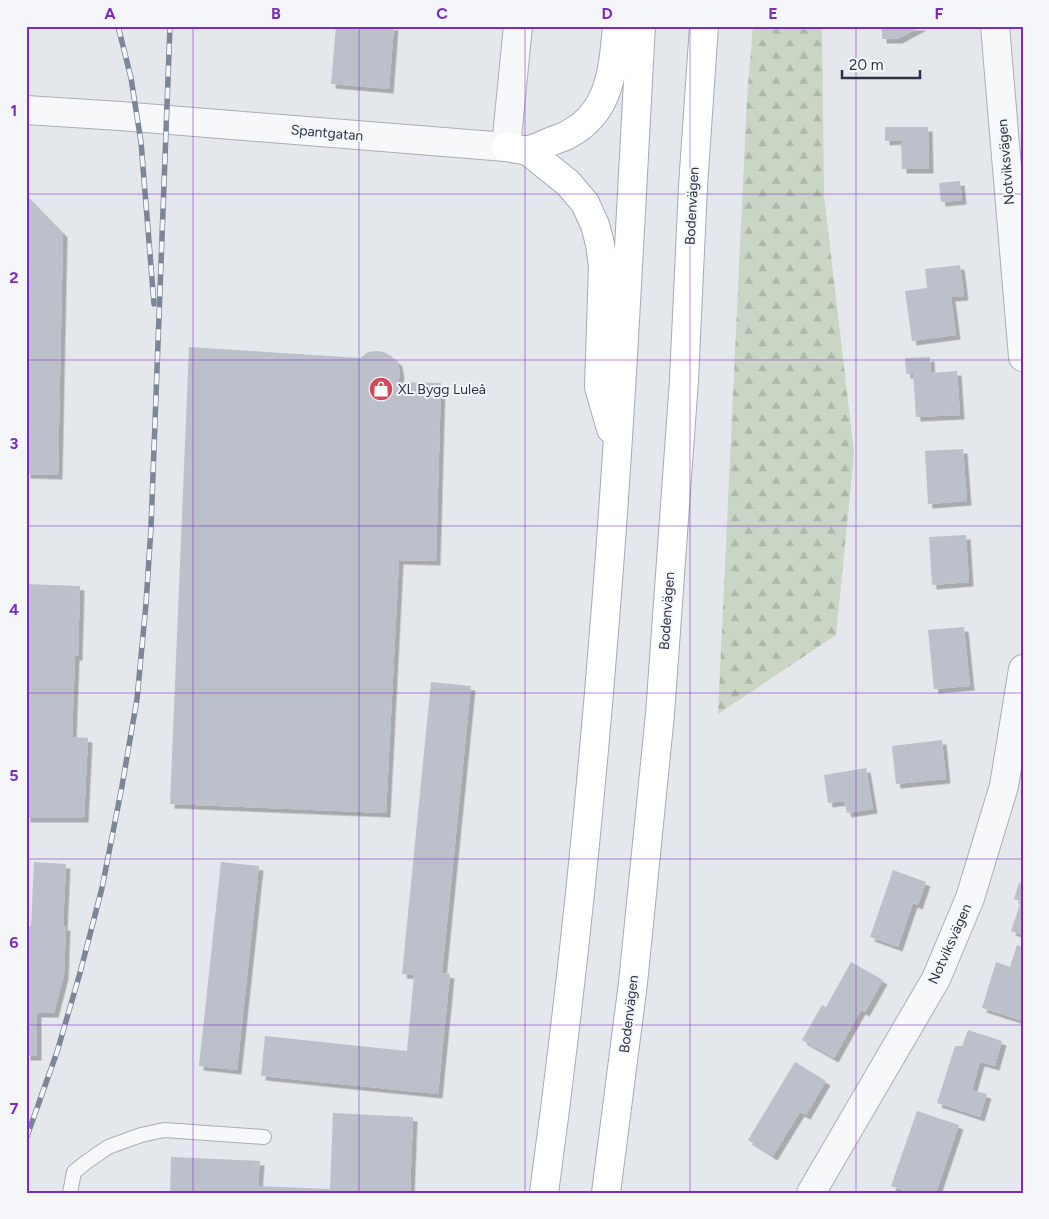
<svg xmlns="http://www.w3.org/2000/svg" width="1049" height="1219" font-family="Figtree,sans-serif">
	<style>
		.forest { fill: url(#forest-firs) }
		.building { fill: #bbc0ca; filter: url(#shadow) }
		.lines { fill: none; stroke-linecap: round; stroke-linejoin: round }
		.service-casing { stroke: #a9aeb7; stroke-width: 16 }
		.minor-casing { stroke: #a9aeb7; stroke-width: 30 }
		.primary-casing { stroke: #a3abb8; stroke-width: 30 }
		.service { stroke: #f7f8fa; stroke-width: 14 }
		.minor { stroke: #f7f8fa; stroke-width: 28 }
		.primary { stroke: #fff; stroke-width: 28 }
		.rail-casing { stroke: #7d8696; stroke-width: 5.5 }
		.rail { stroke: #f4f6f9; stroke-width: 4; stroke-dasharray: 11; stroke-linecap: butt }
		.grid { fill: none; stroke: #7b2cbf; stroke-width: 1; stroke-opacity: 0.55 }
		.labels { text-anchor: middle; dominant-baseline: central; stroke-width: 4; stroke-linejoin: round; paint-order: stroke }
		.street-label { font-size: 14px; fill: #2b3445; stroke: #f4f6f9 }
		.poi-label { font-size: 14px; fill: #2b3445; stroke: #f4f6f9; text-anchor: start }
		.neatline { fill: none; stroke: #7b2cbf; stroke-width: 2 }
		.grid-label { font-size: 16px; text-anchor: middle; font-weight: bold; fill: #7b2cbf }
	</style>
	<defs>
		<pattern id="forest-firs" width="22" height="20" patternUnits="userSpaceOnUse" patternTransform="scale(1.25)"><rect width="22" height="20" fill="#c9d6c5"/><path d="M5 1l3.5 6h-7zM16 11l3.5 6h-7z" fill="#adb8ab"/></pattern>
		<filter id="shadow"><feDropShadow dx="4.5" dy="4.5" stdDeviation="0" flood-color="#0004"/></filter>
	</defs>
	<rect width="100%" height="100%" fill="#e4e7ec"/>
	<path class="forest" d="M753 26H822L824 195 854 453 836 635 718 714 747 98Z"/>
	<g class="building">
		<path d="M336 26H394L389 89 331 84Z"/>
		<path d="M882 26H922L898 39H882Z"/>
		<path d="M885 127H928L929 169H902L901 140 885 141Z"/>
		<path d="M960 181 962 200 941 202 939 183Z"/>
		<path d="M26 195 63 233 58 475 26 474Z"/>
		<path d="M960 265 964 296 951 297 956 335 912 341 905 291 927 288 925 269Z"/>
		<path d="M189 347 360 358 368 352 377 351 384 352 391 356 398 362 400 374 398 382 441 383 436 561 399 560 386 813 170 804Z"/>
		<path d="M930 357 931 373 957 371 960 415 916 417 913 374H906L905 358Z"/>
		<path d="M963 449 967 501 928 504 925 451Z"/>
		<path d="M966 535 969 582 932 585 929 537Z"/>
		<path d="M26 584 80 586 78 656H75L72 737 88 738 84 818H26Z"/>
		<path d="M964 627 970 686 934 689 928 630Z"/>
		<path d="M431 682 471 686 442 973 450 974 438 1094 261 1076 265 1036 407 1051 414 975 402 974Z"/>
		<path d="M942 740 946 779 896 784 892 746Z"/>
		<path d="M866 768 873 809 847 813 844 801 828 803 824 775Z"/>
		<path d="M34 862 66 864 63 926H66L64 975 54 1013H37V1056H26V926H31Z"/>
		<path d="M221 862 259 866 237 1070 199 1066Z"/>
		<path d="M893 870 926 882 918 905 913 903 898 947 870 937Z"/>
		<path d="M1019 883 1023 884V935L1011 931 1021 901 1014 899Z"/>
		<path d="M1017 945 1023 947V1021L982 1008 996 962 1010 967Z"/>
		<path d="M851 962 883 980 865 1012 861 1010 834 1058 802 1040 822 1005 826 1007Z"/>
		<path d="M968 1030 1002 1041 995 1066 980 1062 972 1090 987 1094 980 1117 937 1103 955 1046H962Z"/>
		<path d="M795 1062 826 1081 806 1115 800 1112 773 1156 748 1140Z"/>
		<path d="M917 1111 959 1125 936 1193H910L891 1186Z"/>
		<path d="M333 1113 413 1117 410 1193H170L171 1157 260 1161 258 1186 330 1189Z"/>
	</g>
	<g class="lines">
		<g class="service-casing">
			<path id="service" d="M70 1193 74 1172 85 1163 108 1147 141 1135 164 1130 264 1137"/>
		</g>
		<g class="minor-casing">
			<g id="minor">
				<path d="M995 26 1023 357"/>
				<path d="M26 110 120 116 506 147 518 26"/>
				<path d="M811 1193 936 979 970 898 1004 786 1023 669"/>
			</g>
		</g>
		<g class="primary-casing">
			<g id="primary">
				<path d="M506 147C513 148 523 151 529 150 538 148 546 143 555 140 559 138 565 137 569 134 611 112 613 68 617 26"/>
				<path d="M528 151 568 183 585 203 595 225 600 244 603 266 599 387 611 429"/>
				<path d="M544 1193C570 1002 590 811 605 619 621 422 630 224 641 26"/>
				<path d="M606 1193 633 983 660 714 684 380 693 186 704 26"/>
			</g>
		</g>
		<use href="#service" class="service"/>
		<use href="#minor" class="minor"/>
		<use href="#primary" class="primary"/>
		<g class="rail-casing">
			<g id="rail">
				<path d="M118 26 131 78 141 142 154 304"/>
				<path d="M26 1139 57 1052 80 973 102 888 122 786 137 699 146 604 151 528 170 26"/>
			</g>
		</g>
		<use href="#rail" class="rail"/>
	</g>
	<path class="grid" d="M193 26V1193M359 26V1193M525 26V1193M690 26V1193M856 26V1193M26 194H1023M26 360H1023M26 526H1023M26 693H1023M26 859H1023M26 1025H1023"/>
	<defs>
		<g id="shop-disc" transform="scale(1.25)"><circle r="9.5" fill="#d1495b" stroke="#f4f6f9"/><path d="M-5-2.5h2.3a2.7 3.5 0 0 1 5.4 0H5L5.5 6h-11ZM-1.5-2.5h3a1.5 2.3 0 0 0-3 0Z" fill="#fff"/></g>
	</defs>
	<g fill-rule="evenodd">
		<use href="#shop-disc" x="381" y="389"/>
	</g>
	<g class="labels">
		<g class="street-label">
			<text transform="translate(327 133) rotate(5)">Spantgatan</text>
			<text transform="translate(1006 162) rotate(-95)">Notviksvägen</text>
			<text transform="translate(692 206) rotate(-87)">Bodenvägen</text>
			<text transform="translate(667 611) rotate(-86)">Bodenvägen</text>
			<text transform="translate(950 944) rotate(-66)">Notviksvägen</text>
			<text transform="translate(629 1014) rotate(-83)">Bodenvägen</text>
		</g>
		<g class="poi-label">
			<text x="398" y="389">XL Bygg Luleå</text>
		</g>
	</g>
	<rect width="1049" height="1219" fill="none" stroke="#f4f6f9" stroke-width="55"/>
	<path d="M842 70v8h78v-8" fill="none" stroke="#2b3445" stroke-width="2.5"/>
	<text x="849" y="70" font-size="15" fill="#2b3445" stroke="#f4f6f9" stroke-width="4" paint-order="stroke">20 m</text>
	<rect x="28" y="28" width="994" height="1164" class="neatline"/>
	<g class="grid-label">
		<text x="110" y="19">A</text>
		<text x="276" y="19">B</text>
		<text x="442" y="19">C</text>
		<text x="607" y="19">D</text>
		<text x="773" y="19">E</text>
		<text x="939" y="19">F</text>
		<text x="14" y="116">1</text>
		<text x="14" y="283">2</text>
		<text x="14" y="449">3</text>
		<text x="14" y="615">4</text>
		<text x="14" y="781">5</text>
		<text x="14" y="948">6</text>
		<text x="14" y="1114">7</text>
	</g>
</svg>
